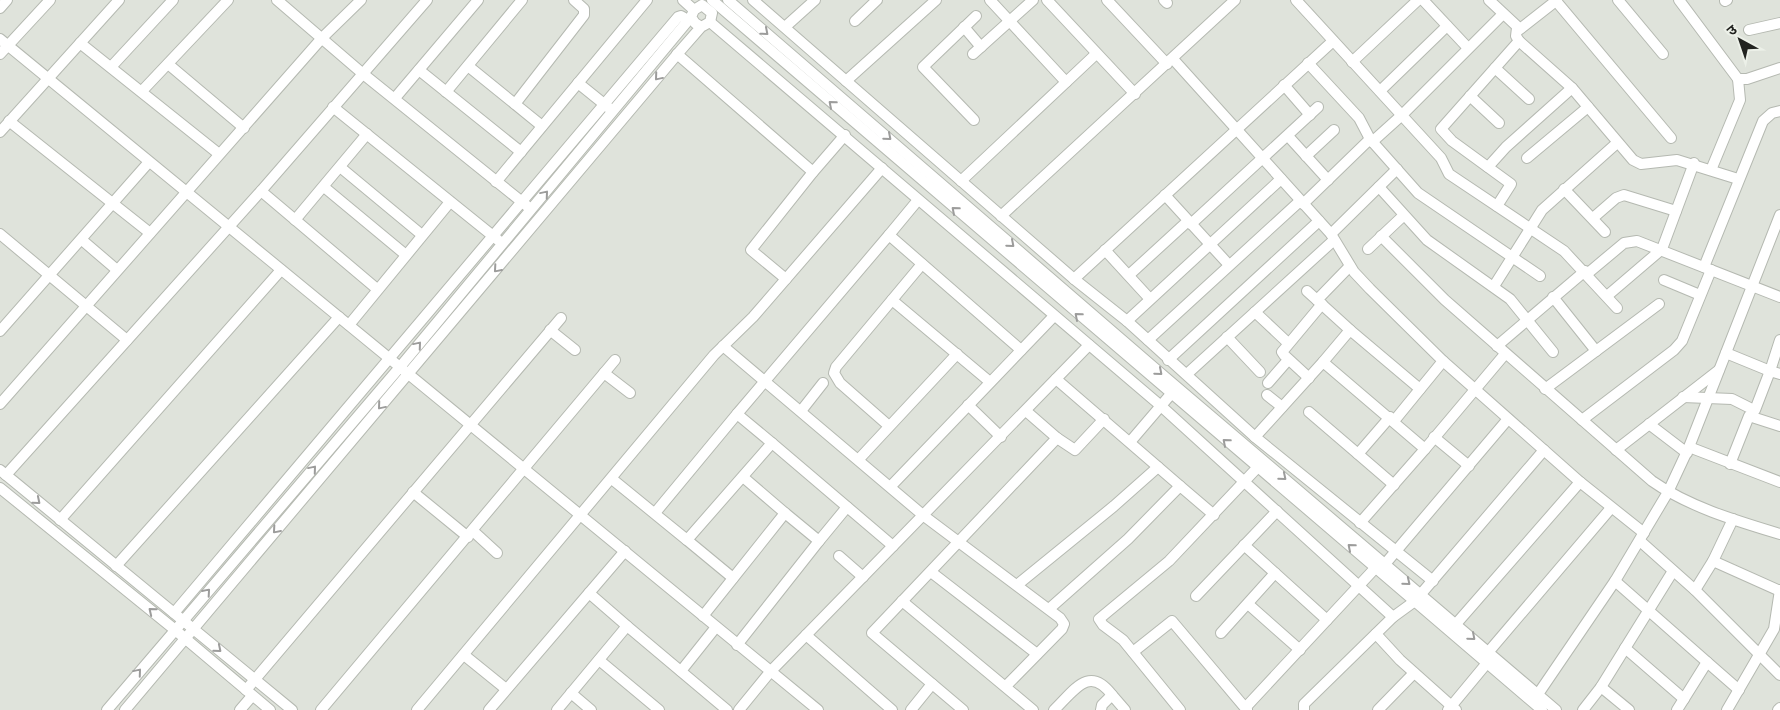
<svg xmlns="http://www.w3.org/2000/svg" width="1780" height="710" font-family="'Asap Condensed','Noto Sans Devanagari',sans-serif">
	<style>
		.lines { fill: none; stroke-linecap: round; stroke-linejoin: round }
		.minor-casing { stroke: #b5b9b1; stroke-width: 12 }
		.minor { stroke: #fff; stroke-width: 10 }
		.oneway { stroke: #9c9c9b }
	</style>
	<rect width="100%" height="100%" fill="#dfe3db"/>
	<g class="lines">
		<g class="minor-casing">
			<g id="minor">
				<path d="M277 0 362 73 527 206"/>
				<path d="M683 0 694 10"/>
				<path d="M712 0 1542 710"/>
				<path d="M728 0 1165 377 1556 710"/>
				<path d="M753 0 1074 279 1127 321 1255 437 1433 581"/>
				<path d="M990 0 1066 82"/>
				<path d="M1047 0 1135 94"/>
				<path d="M1107 0 1167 64"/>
				<path d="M1164 0 1167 3"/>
				<path d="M1296 0 1441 158 1449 174 1564 251 1617 308"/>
				<path d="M1423 0 1468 48"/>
				<path d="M1489 0 1520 29 1557 0"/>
				<path d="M1618 0 1663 54"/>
				<path d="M1679 0 1738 79H1747L1780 68"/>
				<path d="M1556 1 1671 138"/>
				<path d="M1725 1 1727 0"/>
				<path d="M0 8 7 0"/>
				<path d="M855 21 877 0"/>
				<path d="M710 22 1161 406 1393 617"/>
				<path d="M785 27 815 0"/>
				<path d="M964 27 981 47"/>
				<path d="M1517 28 1516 36 1519 41 1572 88 1633 160 1641 164 1677 160 1738 179"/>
				<path d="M1749 30 1780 23"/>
				<path d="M0 39 818 710"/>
				<path d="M80 43 219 154"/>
				<path d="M0 54 50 0"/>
				<path d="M677 54 813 172 845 135"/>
				<path d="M973 54 1033 0"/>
				<path d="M1173 59 1331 234 1354 272 1370 289 1443 361 1580 482 1644 533"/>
				<path d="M1352 62 1418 0"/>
				<path d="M1308 63 1359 118 1370 139 1418 193 1540 276"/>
				<path d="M168 64 244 128"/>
				<path d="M468 66 542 126"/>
				<path d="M111 67 173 0"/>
				<path d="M1495 68 1529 99"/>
				<path d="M419 70 521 152"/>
				<path d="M846 81 936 0"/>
				<path d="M578 83 609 108"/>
				<path d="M1284 85 1310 115"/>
				<path d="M142 91 228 0"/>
				<path d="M1380 91 1447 26"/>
				<path d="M446 92 522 0"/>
				<path d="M1470 96 1499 123"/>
				<path d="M395 98 478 0"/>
				<path d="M515 104 584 15V9L574 0"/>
				<path d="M333 107 498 240"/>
				<path d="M974 120 923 67 976 16"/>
				<path d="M9 121 150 233"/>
				<path d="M0 132 119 0"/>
				<path d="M1288 136 1328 180"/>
				<path d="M1372 142 1402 115 1503 14"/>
				<path d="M1306 156 1334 130"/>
				<path d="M1527 158 1588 107"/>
				<path d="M340 167 422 235"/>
				<path d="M1488 167 1506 147 1572 88"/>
				<path d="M1711 170 1740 100 1738 79"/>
				<path d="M961 181 1096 54"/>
				<path d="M496 182 647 0"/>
				<path d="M324 187 406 255"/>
				<path d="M1379 187 1427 240 1510 299 1553 352"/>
				<path d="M1564 189 1605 232"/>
				<path d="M261 191 377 289"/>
				<path d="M1165 195 1229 265"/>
				<path d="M1303 204 1370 139"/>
				<path d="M1497 206 1511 184 1452 141 1441 129 1519 41"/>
				<path d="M1001 216 1235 0"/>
				<path d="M1593 218 1616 198 1624 195 1676 211"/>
				<path d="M295 220 367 134"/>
				<path d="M1191 224 1318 107"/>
				<path d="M0 234 127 340"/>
				<path d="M1331 234 1397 169"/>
				<path d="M889 235 918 200"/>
				<path d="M1381 236 1445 300 1652 481C1689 507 1737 521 1780 534"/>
				<path d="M82 240 117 270"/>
				<path d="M1368 249 1403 216"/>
				<path d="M1105 250 1150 299"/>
				<path d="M1704 267 1763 121 1772 113 1780 111"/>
				<path d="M1587 274 1624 243 1637 241 1780 297"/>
				<path d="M1129 275 1188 221"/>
				<path d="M786 279 751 250 813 172"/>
				<path d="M1074 279 1333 41"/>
				<path d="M1664 280 1700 295"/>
				<path d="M1494 286 1542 210 1617 143"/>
				<path d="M1307 291 1350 330"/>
				<path d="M1607 296 1662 249 1694 163"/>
				<path d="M1553 297 1596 351"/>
				<path d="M892 300 990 382"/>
				<path d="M1317 300 1350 266"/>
				<path d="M1255 312 1288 343"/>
				<path d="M1127 321 1281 179"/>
				<path d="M349 325 450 202"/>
				<path d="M550 330 575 350"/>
				<path d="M0 331 149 162"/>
				<path d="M1227 337 1260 372"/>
				<path d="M1148 340 1300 201"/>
				<path d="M723 346 924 516 1060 618 1064 624 1062 629 1006 686"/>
				<path d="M1497 346 1585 271"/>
				<path d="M1726 353 1770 371 1780 340"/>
				<path d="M1168 360 1319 221"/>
				<path d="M1323 362 1350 330 1420 389"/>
				<path d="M604 373 630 393"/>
				<path d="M1187 374 1334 240"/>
				<path d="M1309 378 1284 355 1282 352 1322 304"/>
				<path d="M1056 379 1180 486"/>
				<path d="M1268 383 1288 360"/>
				<path d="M1545 389 1659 304"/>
				<path d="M1267 395 1282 407"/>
				<path d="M1683 397 1732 399 1750 408"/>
				<path d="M0 404 322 38 361 0"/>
				<path d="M968 405 1001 437"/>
				<path d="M1755 410 1770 371 1780 374"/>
				<path d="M801 411 823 383"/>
				<path d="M1026 411 1057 438 1075 450 1104 419"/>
				<path d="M1309 412 1358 454 1390 417"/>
				<path d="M1582 420 1674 350 1682 341 1711 270"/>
				<path d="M1394 421 1443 361"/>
				<path d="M1649 424 1687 453"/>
				<path d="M889 426 840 383 834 373 836 367 922 264"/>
				<path d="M1255 437 1323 362 1425 449 1505 354"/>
				<path d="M1434 437 1469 466"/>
				<path d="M1130 442 1171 394"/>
				<path d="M772 443 893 546"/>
				<path d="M1689 447 1780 482"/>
				<path d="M1616 450 1719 370"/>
				<path d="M1358 454 1394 485"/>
				<path d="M859 459 957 354"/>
				<path d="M1730 464 1749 416 1780 426"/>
				<path d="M0 470 292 710"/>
				<path d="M6 475 261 191 427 0"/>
				<path d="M743 477 785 513"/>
				<path d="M612 479 687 540 772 443 737 414 889 235 1021 350"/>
				<path d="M891 486 1054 316"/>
				<path d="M0 488 174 629 270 710"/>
				<path d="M413 492 468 537"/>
				<path d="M655 513 737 414"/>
				<path d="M60 520 281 270"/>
				<path d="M1360 523 1425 449"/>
				<path d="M473 531 497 553"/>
				<path d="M687 540 733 578"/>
				<path d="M1640 541 1695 590 1780 675"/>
				<path d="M1244 545 1327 620"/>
				<path d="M839 556 863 577"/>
				<path d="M1713 561 1780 591"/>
				<path d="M1385 564 1508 419"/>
				<path d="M116 566 339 317"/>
				<path d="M931 572 1037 654"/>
				<path d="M1615 581 1707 662 1677 710"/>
				<path d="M1017 585 1114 506 1158 467"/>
				<path d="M1695 590 1713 561 1733 519"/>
				<path d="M1196 596 1277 511"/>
				<path d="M902 601 1033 710"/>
				<path d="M1248 604 1300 650"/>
				<path d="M1049 609 1128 539 1180 486 1214 515"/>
				<path d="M174 613 678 17 681 16 688 20"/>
				<path d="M703 616 785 513 819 541 847 507"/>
				<path d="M1456 624 1580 482"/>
				<path d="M627 626 727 710"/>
				<path d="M1221 633 1275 573"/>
				<path d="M1376 634 1400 660 1456 710"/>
				<path d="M806 635 892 710"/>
				<path d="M737 645 819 541"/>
				<path d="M1625 648 1684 699"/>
				<path d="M1133 652 1172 621 1247 710"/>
				<path d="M464 655 506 689"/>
				<path d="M1485 656 1611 508"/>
				<path d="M599 660 659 710"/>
				<path d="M1707 662 1739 690"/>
				<path d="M681 671 716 627"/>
				<path d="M1601 687 1629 710"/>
				<path d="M246 690 561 318"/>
				<path d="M571 693 591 710"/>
				<path d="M1112 695 1125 710"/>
				<path d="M1534 700 1615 581 1668 492 1689 447 1780 215"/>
				<path d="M107 710 400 367 691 17"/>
				<path d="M125 710 680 51 701 27 710 22 712 13 702 5 694 10 691 17 695 23 701 27"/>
				<path d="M240 710 252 696"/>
				<path d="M321 710 615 360"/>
				<path d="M417 710 714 355 753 317 882 168"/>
				<path d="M489 710 625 551"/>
				<path d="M557 710 627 626 589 593"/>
				<path d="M739 710 770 672 1089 345"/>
				<path d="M911 710 932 684"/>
				<path d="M963 710 872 633 1057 438"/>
				<path d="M1054 710C1074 691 1089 664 1112 695L1102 705 1101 710"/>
				<path d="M1180 710 1123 640 1103 625 1099 619 1169 561 1257 468"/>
				<path d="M1247 710 1246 707 1379 564"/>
				<path d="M1304 710V704L1393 617 1415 601 1544 450"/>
				<path d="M1378 710 1414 673"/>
				<path d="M1448 710 1487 663"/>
				<path d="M1583 710 1601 687 1673 571"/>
				<path d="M1727 710 1774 629 1780 590"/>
				<path d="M1778 710 1780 708"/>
			</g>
		</g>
		<use href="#minor" class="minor"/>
	</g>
	<defs><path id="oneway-chevron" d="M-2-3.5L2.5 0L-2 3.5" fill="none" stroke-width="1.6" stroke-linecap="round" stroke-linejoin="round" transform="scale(1.25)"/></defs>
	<g class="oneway">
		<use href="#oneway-chevron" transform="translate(765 32) rotate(41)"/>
		<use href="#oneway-chevron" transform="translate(658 77) rotate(130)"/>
		<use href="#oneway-chevron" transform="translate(832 104) rotate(-139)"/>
		<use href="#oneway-chevron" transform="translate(888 137) rotate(41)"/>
		<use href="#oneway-chevron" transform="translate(545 194) rotate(-50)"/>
		<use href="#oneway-chevron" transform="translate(955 210) rotate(-139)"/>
		<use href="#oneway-chevron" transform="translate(1011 244) rotate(41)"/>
		<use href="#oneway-chevron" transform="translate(497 269) rotate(131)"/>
		<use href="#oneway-chevron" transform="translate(1078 316) rotate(-139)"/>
		<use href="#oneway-chevron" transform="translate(418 345) rotate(-50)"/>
		<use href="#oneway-chevron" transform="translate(1159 372) rotate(41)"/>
		<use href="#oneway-chevron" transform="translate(381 406) rotate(130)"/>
		<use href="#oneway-chevron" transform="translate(1226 442) rotate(-139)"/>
		<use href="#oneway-chevron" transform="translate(313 469) rotate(-50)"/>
		<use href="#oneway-chevron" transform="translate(1283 477) rotate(40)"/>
		<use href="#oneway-chevron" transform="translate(37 501) rotate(40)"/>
		<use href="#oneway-chevron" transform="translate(276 530) rotate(131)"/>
		<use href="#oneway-chevron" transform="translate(1351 547) rotate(-139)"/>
		<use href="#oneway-chevron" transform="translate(1407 582) rotate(39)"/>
		<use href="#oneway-chevron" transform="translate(207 592) rotate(-49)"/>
		<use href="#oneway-chevron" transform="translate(152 611) rotate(-141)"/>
		<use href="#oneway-chevron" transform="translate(1472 637) rotate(41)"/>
		<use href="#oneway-chevron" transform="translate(218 649) rotate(40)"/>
		<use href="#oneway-chevron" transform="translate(138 672) rotate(-50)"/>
	</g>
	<g transform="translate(1740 40) rotate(320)" stroke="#ecf0e8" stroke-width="4" paint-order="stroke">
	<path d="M0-4L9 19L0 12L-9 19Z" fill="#222320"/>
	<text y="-8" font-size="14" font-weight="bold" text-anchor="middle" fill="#222320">उ</text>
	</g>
</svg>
